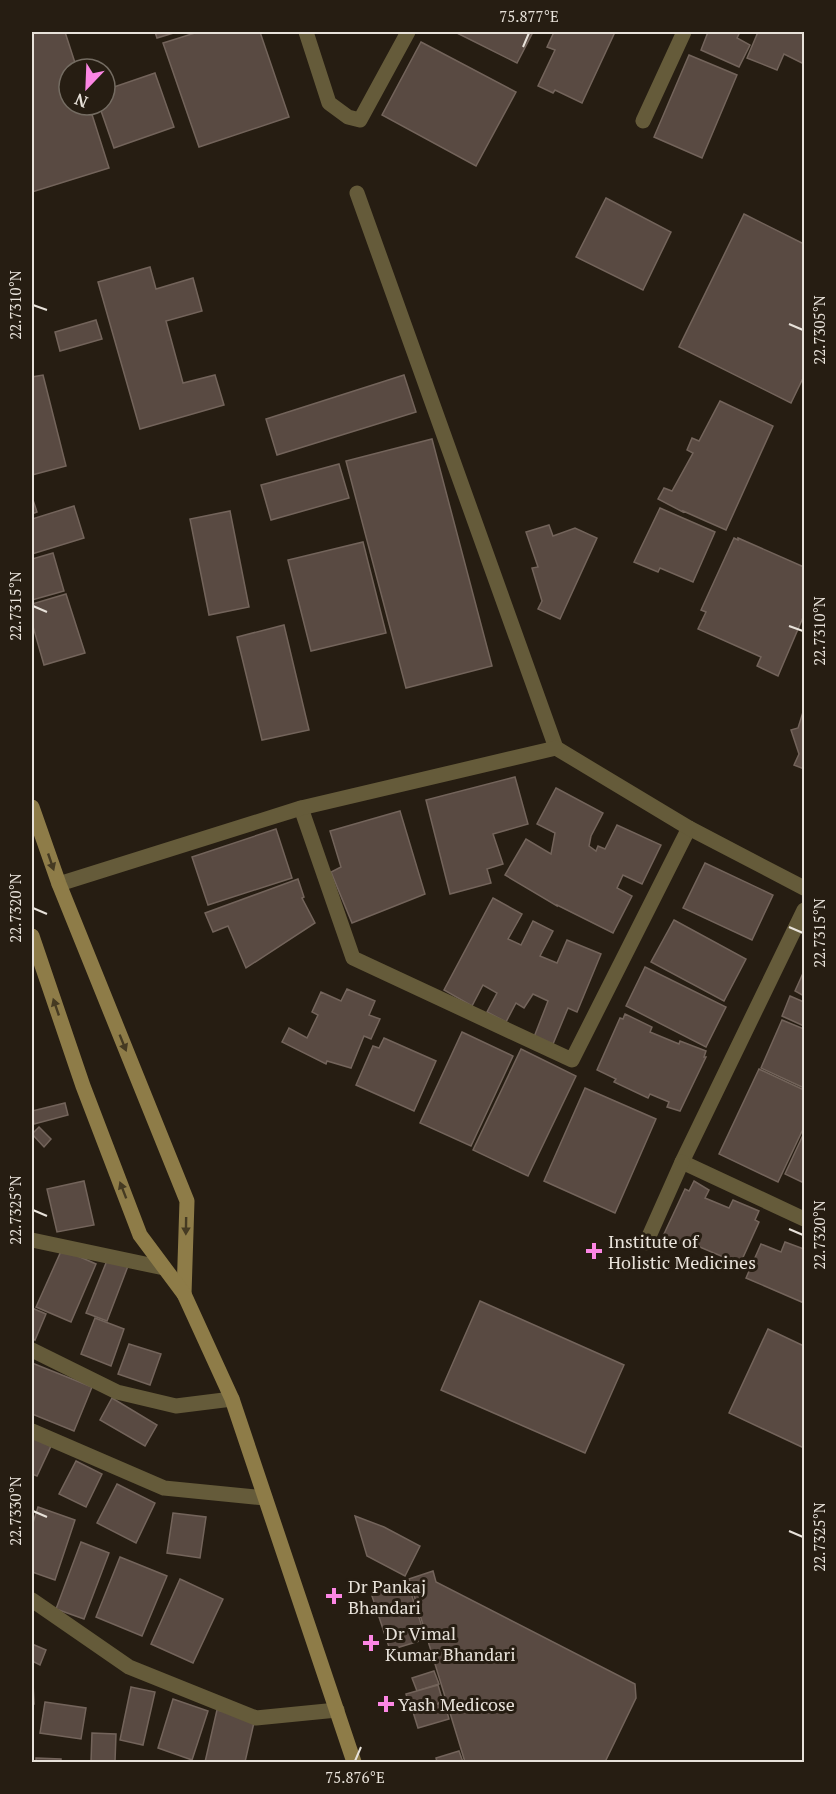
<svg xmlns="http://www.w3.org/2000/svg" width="836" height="1794" font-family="'PT Serif',serif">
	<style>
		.building { fill: #594a42; stroke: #73645b; stroke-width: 1.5 }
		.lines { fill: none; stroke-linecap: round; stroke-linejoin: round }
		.street { stroke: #655b3a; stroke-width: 15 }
		.secondary { stroke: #8e7c48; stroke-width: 15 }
		.oneway { fill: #453a22 }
		.ticks { fill: none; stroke: #e8e2da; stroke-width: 2 }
		.poi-dot { fill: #fc86e4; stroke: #261d12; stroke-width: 2 }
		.labels { text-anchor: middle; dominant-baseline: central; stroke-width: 6; stroke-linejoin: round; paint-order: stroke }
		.poi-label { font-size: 18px; fill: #e8e2da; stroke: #261d12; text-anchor: start }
		.neatline { fill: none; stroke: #e8e2da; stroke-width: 2 }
		.ticks-label { font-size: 15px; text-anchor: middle; fill: #e8e2da }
	</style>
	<rect width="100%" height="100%" fill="#261d12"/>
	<g class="building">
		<path d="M32 32H65L77 69H69V105H89L109 168 32 192Z"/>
		<path d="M155 32H177L157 38Z"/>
		<path d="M198 32H260L289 117 199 147 163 43Z"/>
		<path d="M455 32H533L517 63Z"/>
		<path d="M554 32H615L582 103 555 90 553 93 538 86 555 50 547 47Z"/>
		<path d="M708 32H740L737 38 750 45 739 67 701 50Z"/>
		<path d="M758 32H804V64L784 54 777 70 747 58Z"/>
		<path d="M421 42 516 92 476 166 382 115Z"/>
		<path d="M689 55 737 75 702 158 654 137Z"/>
		<path d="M155 73 174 127 114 148 99 105H105V90Z"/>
		<path d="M606 198 671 232 643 290 576 257Z"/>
		<path d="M744 214 804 244V376L791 403 679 347Z"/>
		<path d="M150 267 156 289 193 278 202 311 166 321 183 383 215 375 224 405 140 429 98 282Z"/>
		<path d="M96 320 102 339 60 351 55 332Z"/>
		<path d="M43 375 66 466 32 475V377Z"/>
		<path d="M404 375 416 412 277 455 266 419Z"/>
		<path d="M720 401 773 426 726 530 683 511V512L658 499 664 488 672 491 693 453 687 450 692 438 699 441Z"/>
		<path d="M432 439 492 666 406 688 346 461Z"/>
		<path d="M339 464 349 498 271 520 261 485Z"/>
		<path d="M32 497 37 512 32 514Z"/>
		<path d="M74 506 84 538 32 554V519Z"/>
		<path d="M660 508 715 532 693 582 660 568 658 572 634 562Z"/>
		<path d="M230 511 249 607 209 615 190 519Z"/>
		<path d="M549 525 553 536 575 528 597 538 560 619 538 609 542 601 532 568 538 567 526 532Z"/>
		<path d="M734 538 738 540V538L804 567V615L778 676 757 666 761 657 698 629 706 612 701 610Z"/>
		<path d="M363 542 386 633 311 651 288 560Z"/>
		<path d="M53 553 64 591 32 600V559Z"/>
		<path d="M66 594 85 653 44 665 32 623V604Z"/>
		<path d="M284 625 309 730 262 740 237 637Z"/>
		<path d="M804 709V769L794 765 799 754 791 730 798 728Z"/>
		<path d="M515 777 528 824 493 834 503 864 487 869 491 883 450 894 426 800Z"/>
		<path d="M556 788 603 813 591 836 589 846 596 851 598 846 605 849 617 825 661 845 642 884 623 875 617 888 632 896 613 933 557 905V906L505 875 526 839 551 854 555 833 537 824Z"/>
		<path d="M400 811 425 894 352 923 331 872 341 867 330 831Z"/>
		<path d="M276 829 292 878 208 905 192 857Z"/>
		<path d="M705 863 773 895 752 940 683 908Z"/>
		<path d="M298 879 304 897 302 898 315 923 246 968 228 926 213 932 205 913Z"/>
		<path d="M493 898 522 914 508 939 521 945 533 921 553 931 540 956 557 963 567 940 601 954 577 1012 568 1008 553 1044 534 1037 548 1001 533 994 524 1008 516 1003 506 1022 487 1012 497 993 483 985 472 1006 444 990Z"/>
		<path d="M674 920 746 959 724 1001 651 962Z"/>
		<path d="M645 967 726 1007 706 1047 626 1006Z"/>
		<path d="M804 971V996L795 991Z"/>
		<path d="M347 989 375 1001 369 1015 380 1019 371 1039 364 1036 351 1068 327 1061 326 1064 282 1042 289 1028 307 1038 318 1015 312 1012 321 992 341 1001Z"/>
		<path d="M790 996 804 1002V1026L782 1016Z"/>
		<path d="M625 1014 652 1027 650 1032 679 1044 680 1041 706 1051 704 1057H706L680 1111 667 1107 669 1102 650 1094 648 1098 614 1082 616 1079 597 1070 620 1018 623 1019Z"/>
		<path d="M782 1020 804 1029V1088L761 1068Z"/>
		<path d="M462 1032 513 1056 471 1146 420 1123Z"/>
		<path d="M384 1038 436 1061 414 1111 356 1085 373 1046 379 1048Z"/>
		<path d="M521 1049 576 1076 528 1176 473 1150Z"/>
		<path d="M759 1069 804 1090V1127L778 1182 719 1154Z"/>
		<path d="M585 1088 656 1119 615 1213 544 1181Z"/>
		<path d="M65 1103 68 1115 34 1124 32 1111Z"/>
		<path d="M39 1127 51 1139 44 1147 32 1134Z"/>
		<path d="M804 1133V1183L785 1174Z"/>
		<path d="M84 1181 94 1225 57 1232 47 1189Z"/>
		<path d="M694 1181 709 1190 705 1198 729 1208 733 1200 759 1211 755 1220 759 1222 740 1264 688 1242 687 1246 663 1236 685 1189 689 1191Z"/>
		<path d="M785 1242 804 1249V1303L746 1278 761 1244 781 1252Z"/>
		<path d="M62 1249 96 1264 71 1322 36 1307Z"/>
		<path d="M108 1258 128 1266 107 1321 86 1313Z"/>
		<path d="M480 1301 624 1365 585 1453 441 1390Z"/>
		<path d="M32 1308 46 1314 35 1340 32 1338Z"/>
		<path d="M95 1318 124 1329 111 1366 81 1354Z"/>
		<path d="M768 1329 804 1346V1448L729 1413Z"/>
		<path d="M129 1344 161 1354 150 1385 118 1374Z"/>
		<path d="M32 1363 92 1387 74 1431 32 1414Z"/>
		<path d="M112 1398 157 1425 145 1446 100 1420Z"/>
		<path d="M32 1437 51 1446 37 1476 32 1474Z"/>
		<path d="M76 1461 102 1474 86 1507 59 1494Z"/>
		<path d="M117 1484 155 1503 136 1543 97 1523Z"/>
		<path d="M38 1507 75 1520 55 1580 32 1572V1526Z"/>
		<path d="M173 1513 206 1517 200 1558 167 1553Z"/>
		<path d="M355 1516 384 1527 420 1546 405 1576 367 1556Z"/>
		<path d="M81 1542 109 1553 84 1619 56 1609Z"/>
		<path d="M120 1557 167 1576 142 1636 96 1617Z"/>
		<path d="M433 1571 436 1582 635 1684 636 1698 605 1762H465L409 1579Z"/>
		<path d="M180 1579 223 1599 193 1663 151 1644Z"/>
		<path d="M407 1581 426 1639 390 1650 371 1593Z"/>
		<path d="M32 1644 46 1650 40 1665 32 1661Z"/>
		<path d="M434 1671 439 1684 417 1691 412 1678Z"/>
		<path d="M32 1682H33L34 1704H32Z"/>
		<path d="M438 1685 443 1702 411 1711 406 1694Z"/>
		<path d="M131 1687 155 1692 143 1745 120 1740Z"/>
		<path d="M173 1699 208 1711 192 1760 158 1748Z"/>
		<path d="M45 1702 86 1708 81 1739 40 1733Z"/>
		<path d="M444 1702 449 1719 418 1728 413 1712Z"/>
		<path d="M217 1710 255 1718 245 1762H205Z"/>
		<path d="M92 1733 116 1734 115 1762H91Z"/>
		<path d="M459 1751 463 1762H437L436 1758Z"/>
		<path d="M36 1758 61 1759V1762H36Z"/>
	</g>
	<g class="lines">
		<g class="street">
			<path d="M306 32 329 103 348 117 360 120 408 32"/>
			<path d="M643 121 684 32"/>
			<path d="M357 193 556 748"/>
			<path d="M301 808 353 958 572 1060 689 828"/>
			<path d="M59 884 301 808 556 748 689 828 804 888"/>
			<path d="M804 910 682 1162 804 1219"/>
			<path d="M32 1240 164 1268"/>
			<path d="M646 1243 682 1162"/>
			<path d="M32 1350 117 1392 176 1406 232 1399"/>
			<path d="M32 1431 164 1488 265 1498"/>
			<path d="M32 1600 129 1667 256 1718 337 1710"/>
		</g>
		<g class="secondary">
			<path d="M32 807 59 884 187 1201 184 1294"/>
			<path d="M32 936 83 1086 140 1235 184 1294 232 1399 354 1762"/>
		</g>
	</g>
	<defs><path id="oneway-solid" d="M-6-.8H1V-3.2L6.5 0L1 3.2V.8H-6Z" transform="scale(1.5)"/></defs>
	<g class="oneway">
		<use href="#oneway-solid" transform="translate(51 862) rotate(71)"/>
		<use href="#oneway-solid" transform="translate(56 1007) rotate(-109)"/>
		<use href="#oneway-solid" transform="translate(123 1043) rotate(68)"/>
		<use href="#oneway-solid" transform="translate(123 1190) rotate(-111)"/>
		<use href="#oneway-solid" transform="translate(186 1226) rotate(91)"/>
	</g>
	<path class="ticks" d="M523 47 529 33M33 305 47 310M789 324 803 330M33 606 47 612M789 626 803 631M33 908 47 914M789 927 803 933M33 1210 47 1216M789 1229 803 1235M33 1511 47 1517M789 1531 803 1537M355 1761 361 1747"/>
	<g class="poi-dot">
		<path d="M591 1242h6v6h6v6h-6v6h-6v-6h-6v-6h6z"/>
		<path d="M331 1587h6v6h6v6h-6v6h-6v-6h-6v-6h6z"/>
		<path d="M368 1634h6v6h6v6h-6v6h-6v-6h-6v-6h6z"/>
		<path d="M383 1695h6v6h6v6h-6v6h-6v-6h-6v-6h6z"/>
	</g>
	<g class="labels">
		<g class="poi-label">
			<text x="608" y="1241">Institute of<tspan x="608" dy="21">Holistic Medicines</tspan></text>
			<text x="348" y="1586">Dr Pankaj<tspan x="348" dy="21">Bhandari</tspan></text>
			<text x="385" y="1633">Dr Vimal<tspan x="385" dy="21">Kumar Bhandari</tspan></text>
			<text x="398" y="1704">Yash Medicose</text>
		</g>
	</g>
	<rect width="836" height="1794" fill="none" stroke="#261d12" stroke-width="66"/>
	<g transform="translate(87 87) rotate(203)"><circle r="28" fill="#261d12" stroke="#746c62" stroke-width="1.5"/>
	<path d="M0-4.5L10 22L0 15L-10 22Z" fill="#fc86e4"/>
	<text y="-9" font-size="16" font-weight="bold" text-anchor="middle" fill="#e8e2da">N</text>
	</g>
	<rect x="33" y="33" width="770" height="1728" class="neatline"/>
	<g class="ticks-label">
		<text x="529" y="22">75.877°E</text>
		<text transform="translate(16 305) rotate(-90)" y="5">22.7310°N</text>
		<text transform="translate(820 330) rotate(-90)" y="5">22.7305°N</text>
		<text transform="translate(16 606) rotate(-90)" y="5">22.7315°N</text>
		<text transform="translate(820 631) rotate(-90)" y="5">22.7310°N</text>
		<text transform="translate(16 908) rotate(-90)" y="5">22.7320°N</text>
		<text transform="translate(820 933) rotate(-90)" y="5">22.7315°N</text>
		<text transform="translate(16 1210) rotate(-90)" y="5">22.7325°N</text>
		<text transform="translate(820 1235) rotate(-90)" y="5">22.7320°N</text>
		<text transform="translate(16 1511) rotate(-90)" y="5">22.7330°N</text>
		<text transform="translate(820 1537) rotate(-90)" y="5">22.7325°N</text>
		<text x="355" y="1783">75.876°E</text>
	</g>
</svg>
